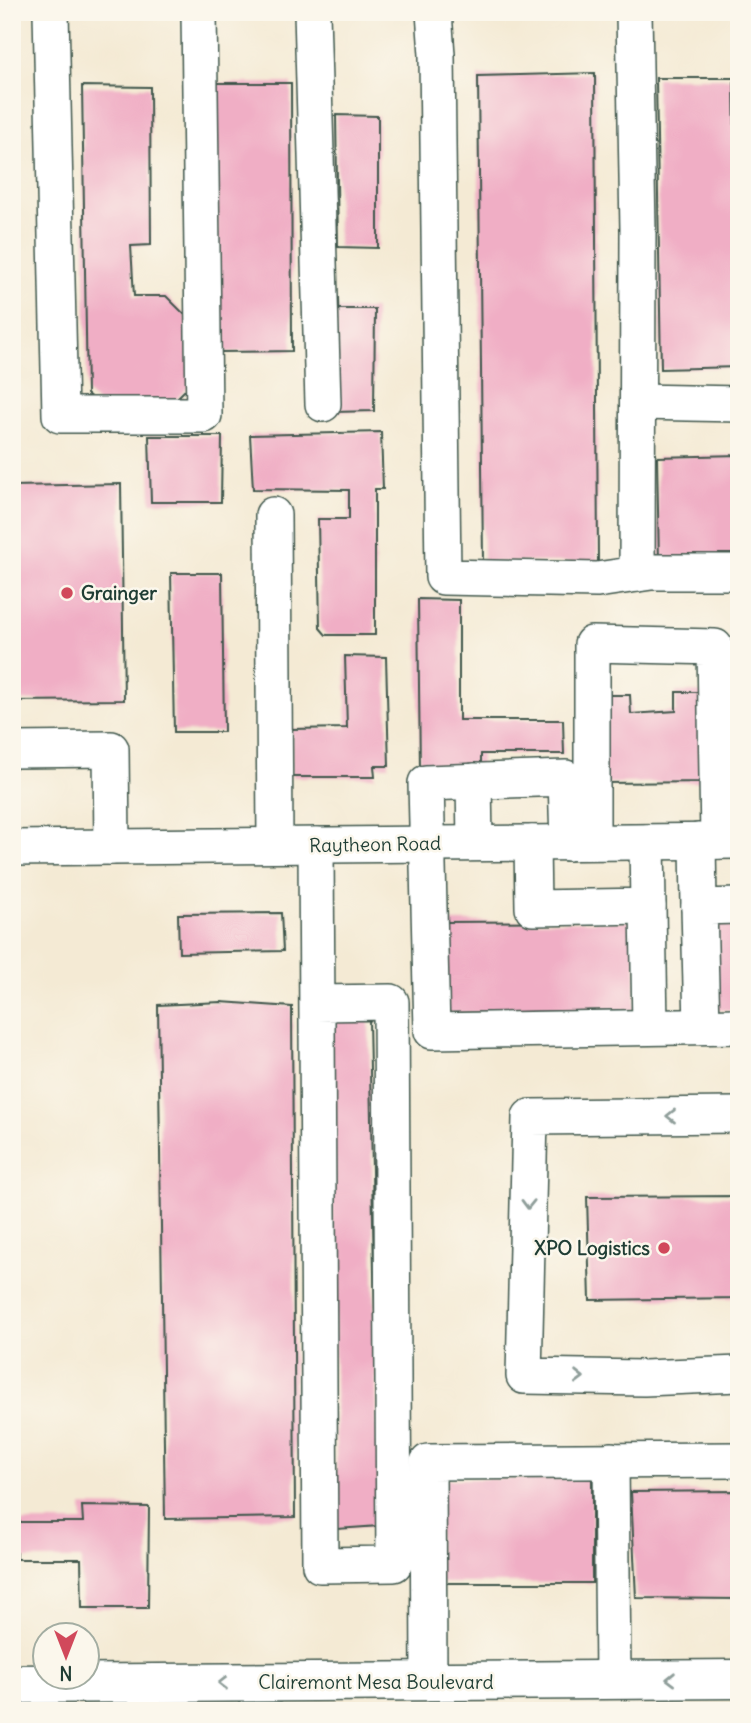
<svg xmlns="http://www.w3.org/2000/svg" width="751" height="1723" font-family="Delius,sans-serif">
	<style>
		.building { fill: #f0aec5 }
		.lines { fill: none; stroke-linecap: round; stroke-linejoin: round }
		.minor-casing { stroke: #3f574c; stroke-width: 38 }
		.major-casing { stroke: #3f574c; stroke-width: 41 }
		.minor { stroke: #fff; stroke-width: 35 }
		.major { stroke: #fff; stroke-width: 38 }
		.oneway { stroke: #8f9e9a }
		.poi-dot { fill: #d1495b; stroke: #fbf7ec; stroke-width: 2.5 }
		.labels { text-anchor: middle; dominant-baseline: central; stroke-width: 5; stroke-linejoin: round; paint-order: stroke }
		.poi-label { font-size: 19px; font-weight: bold; fill: #1f3d34; stroke: #fbf7ec; text-anchor: start }
		.street-label { font-size: 19px; fill: #1f3d34; stroke: #fbf7ec }
	</style>
	<rect width="100%" height="100%" fill="#fbf7ec"/>
	<filter id="ink" filterUnits="userSpaceOnUse"><feTurbulence type="fractalNoise" baseFrequency=".0143" numOctaves="2"/><feDisplacementMap in="SourceGraphic" scale="14" xChannelSelector="R" yChannelSelector="G"/><feConvolveMatrix kernelMatrix="1 2 1 2 8 2 1 2 1" color-interpolation-filters="sRGB"/></filter>
	<filter id="wash" filterUnits="userSpaceOnUse"><feTurbulence type="fractalNoise" baseFrequency=".00686" numOctaves="4" result="noise"/><feDisplacementMap in="SourceGraphic" scale="28" xChannelSelector="R" yChannelSelector="G"/><feGaussianBlur stdDeviation="1.57" result="paint"/><feColorMatrix in="noise" values="0 0 0 0 0 0 0 0 0 0 0 0 0 0 0 0 0 1.4 0 .05"/><feComposite in="paint" operator="in"/></filter>
	<g filter="url(#wash)">
		<rect width="100%" height="100%" fill="#f4ead4"/>
		<g id="blocks">
			<g class="building">
				<path d="M595 73 598 562H483L478 76Z"/>
				<path d="M656 78H734L738 367 661 369Z"/>
				<path d="M215 83H291L292 351 220 352Z"/>
				<path d="M82 86 150 87 151 245 131 246 134 296H166L186 316 191 384 168 407H103L87 394Z"/>
				<path d="M336 115 378 116V248L338 247Z"/>
				<path d="M12 248H16L15 355H12Z"/>
				<path d="M333 309H375L374 411 334 412Z"/>
				<path d="M381 432 383 489H375V635H326L320 628 318 519H349V490L253 489 250 435Z"/>
				<path d="M149 436H222L221 502H151Z"/>
				<path d="M739 455V563L659 564 657 457Z"/>
				<path d="M121 484 124 700 12 701V486Z"/>
				<path d="M171 573H222L224 732H174Z"/>
				<path d="M418 599 459 600V720H563L564 754H481V770L420 771Z"/>
				<path d="M345 656 386 657 389 766H374L375 777H292L291 729 347 728Z"/>
				<path d="M676 692H706L711 782 600 783 598 695H630L631 714 676 711Z"/>
				<path d="M281 913 283 951 179 953 178 914Z"/>
				<path d="M636 921 635 1010 446 1013 445 922Z"/>
				<path d="M708 921H739V1010H711Z"/>
				<path d="M221 1002 292 1007 295 1517 165 1519 158 1005Z"/>
				<path d="M330 1019H369L379 1526 337 1529Z"/>
				<path d="M739 1196V1298L590 1300 587 1197Z"/>
				<path d="M438 1479H592V1583H439Z"/>
				<path d="M739 1491V1599L636 1598 631 1492Z"/>
				<path d="M82 1506 149 1507 148 1608H82L81 1559H16V1522H83Z"/>
			</g>
		</g>
	</g>
	<g filter="url(#ink)">
		<use href="#blocks" fill-opacity="0" stroke="#3f574c" stroke-width="2"/>
		<g class="lines">
			<g class="minor-casing">
				<g id="minor">
					<path d="M51 12 60 415H204L199 12"/>
					<path d="M312 12 323 404"/>
					<path d="M434 12 437 55 443 577 597 580 651 572H739"/>
					<path d="M634 12 638 231 637 574"/>
					<path d="M638 402 739 404"/>
					<path d="M273 515 275 845"/>
					<path d="M12 750 111 749 112 847"/>
					<path d="M474 781 475 843"/>
					<path d="M698 841 699 907"/>
					<path d="M592 842V644L715 647 718 841"/>
					<path d="M532 843 533 908 648 906 647 842"/>
					<path d="M568 843 566 778 426 783 432 1031 739 1026"/>
					<path d="M316 845 320 1565 394 1564 391 1002 317 1003"/>
					<path d="M12 848 739 841"/>
					<path d="M648 906 650 1027"/>
					<path d="M702 1026 699 907 739 906"/>
					<path d="M739 1115 530 1117 524 1376 644 1378 739 1374"/>
					<path d="M611 1460 613 1680"/>
					<path d="M429 1681 428 1462 739 1460"/>
				</g>
			</g>
			<g class="major-casing">
				<path id="major" d="M12 1684 739 1679"/>
			</g>
			<use href="#minor" class="minor"/>
			<use href="#major" class="major"/>
		</g>
		<defs><path id="oneway-chevron" d="M-2-3.5L2.5 0L-2 3.5" fill="none" stroke-width="1.6" stroke-linecap="round" stroke-linejoin="round" transform="scale(1.75)"/></defs>
		<g class="oneway">
			<use href="#oneway-chevron" transform="translate(671 1116) rotate(180)"/>
			<use href="#oneway-chevron" transform="translate(528 1204) rotate(91)"/>
			<use href="#oneway-chevron" transform="translate(579 1377) rotate(1)"/>
			<use href="#oneway-chevron" transform="translate(671 1679) rotate(179)"/>
			<use href="#oneway-chevron" transform="translate(223 1683) rotate(180)"/>
		</g>
	</g>
	<g class="poi-dot">
		<circle cx="67" cy="593" r="7"/>
		<circle cx="664" cy="1248" r="7"/>
	</g>
	<g class="labels">
		<g class="poi-label">
			<text x="81" y="593">Grainger</text>
			<text x="650" y="1248" text-anchor="end">XPO Logistics</text>
		</g>
		<g class="street-label">
			<text transform="translate(375 844) rotate(-1)">Raytheon Road</text>
			<text x="376" y="1682">Clairemont Mesa Boulevard</text>
		</g>
	</g>
	<rect width="751" height="1723" fill="none" stroke="#fbf7ec" stroke-width="42"/>
	<g transform="translate(66 1656) rotate(180)"><circle r="33" fill="#fbf7ec" stroke="#a3ada2" stroke-width="2"/>
	<path d="M0-5L12 26L0 18L-12 26Z" fill="#d1495b"/>
	<text y="-10" font-size="19" font-weight="bold" text-anchor="middle" fill="#1f3d34">N</text>
	</g>
</svg>
